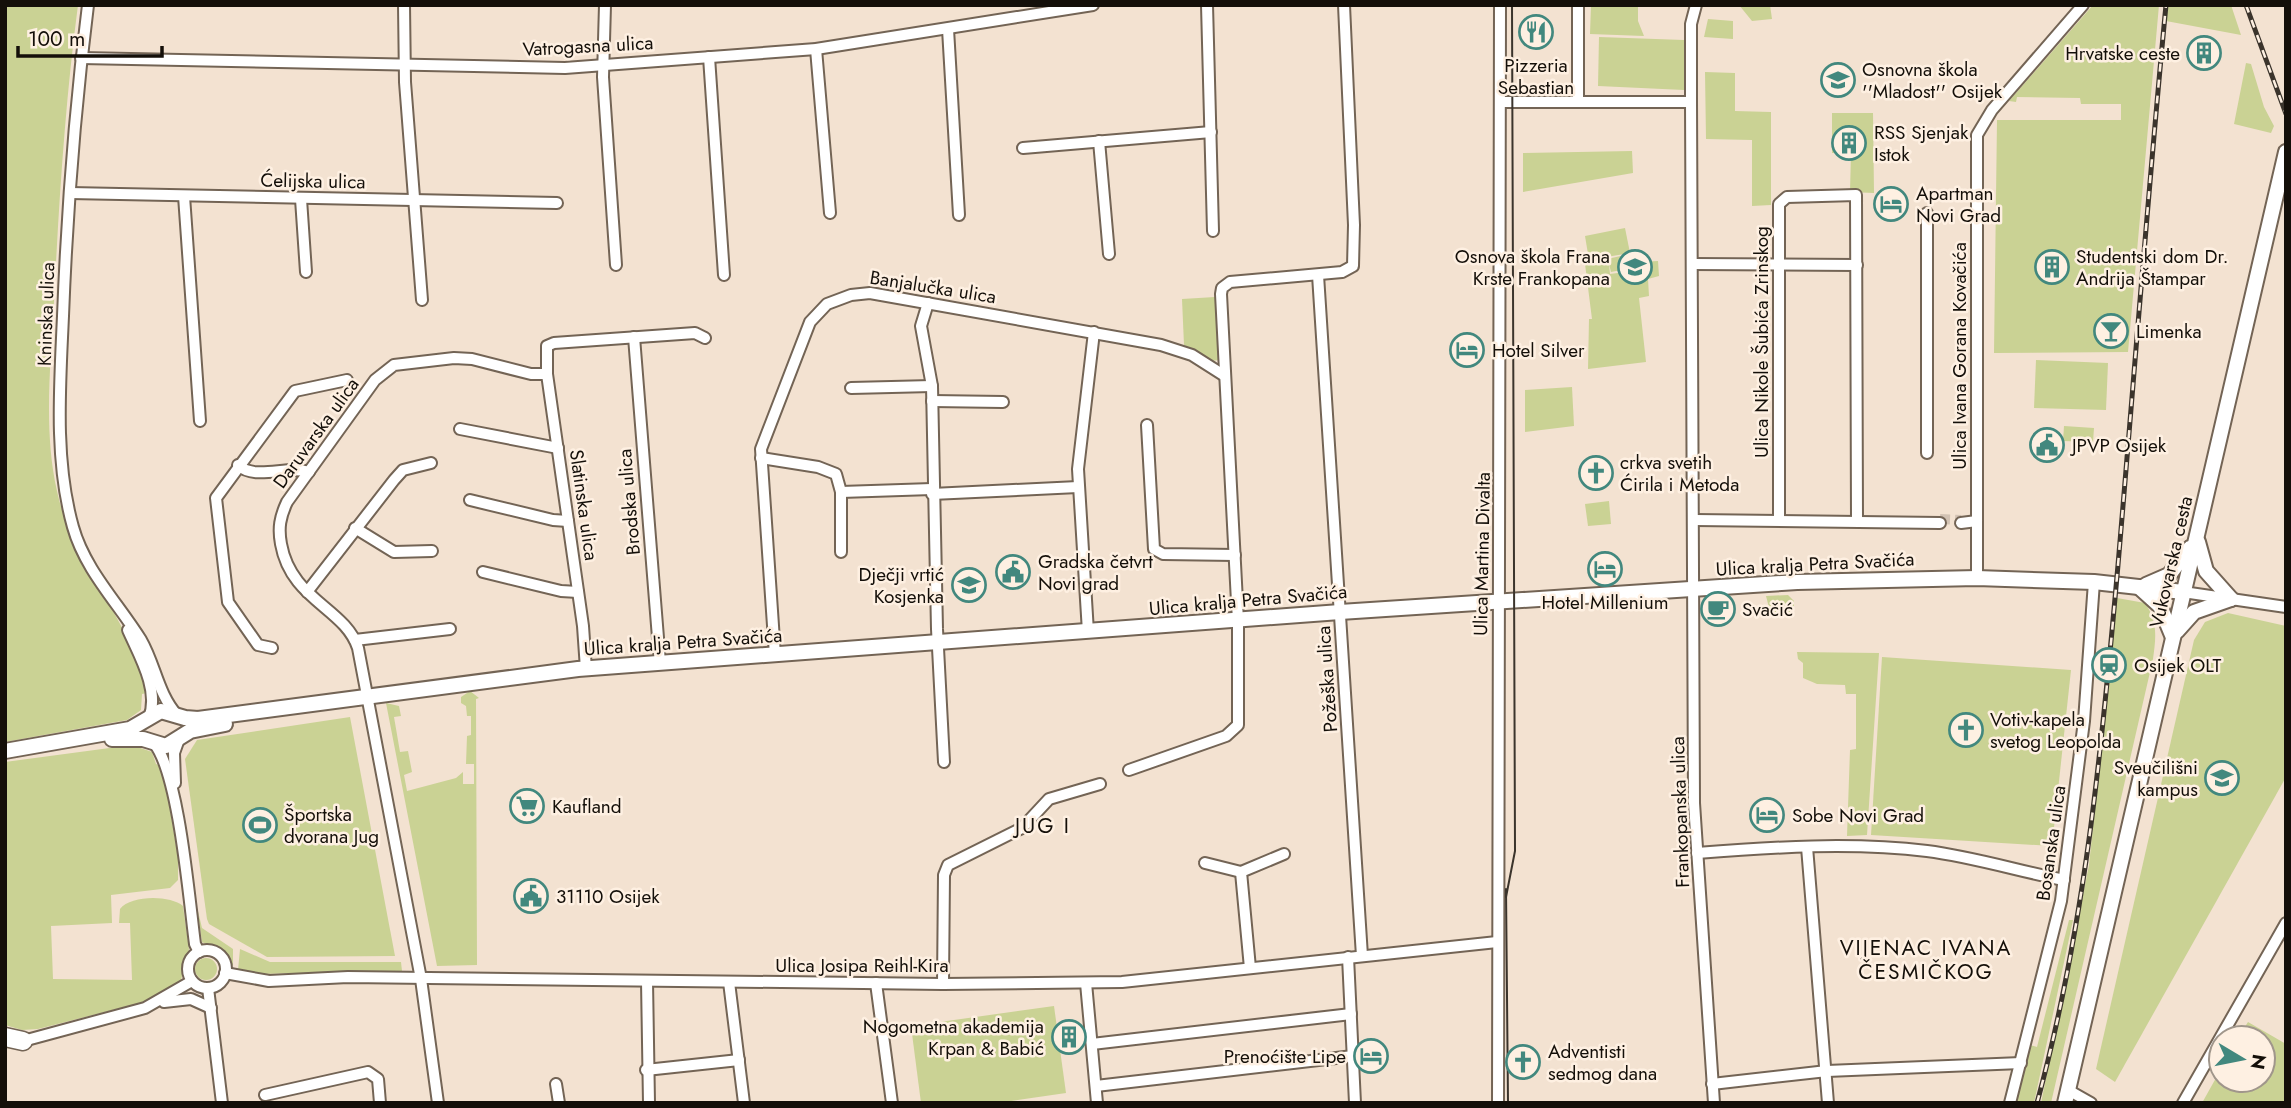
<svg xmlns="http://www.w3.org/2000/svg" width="2291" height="1108" font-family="Jost,sans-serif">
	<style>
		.green { fill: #cad294 }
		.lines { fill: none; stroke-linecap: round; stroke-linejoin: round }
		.minor-tunnel { stroke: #d2c2b3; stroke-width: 10; stroke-dasharray: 10 5; stroke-linecap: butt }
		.minor-casing { stroke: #736455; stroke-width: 14 }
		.major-casing { stroke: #736455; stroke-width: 18 }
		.highway-casing { stroke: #736455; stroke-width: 21 }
		.minor { stroke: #fff; stroke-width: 10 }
		.major { stroke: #fff; stroke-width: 14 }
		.highway { stroke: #fff; stroke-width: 18 }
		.tram { stroke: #3b342c; stroke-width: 2 }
		.rail-casing { stroke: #3b342c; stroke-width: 5 }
		.rail { stroke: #fef0e2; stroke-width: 2.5; stroke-dasharray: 8; stroke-linecap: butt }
		.labels { text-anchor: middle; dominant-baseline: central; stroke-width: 5; stroke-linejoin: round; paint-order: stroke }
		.street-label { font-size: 19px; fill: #140f09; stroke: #fef0e2 }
		.poi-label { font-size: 19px; fill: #140f09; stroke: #fef0e2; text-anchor: start }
		.neighbourhood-label { font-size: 21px; letter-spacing: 2px; fill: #140f09; stroke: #fef0e2 }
	</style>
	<rect width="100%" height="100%" fill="#f3e2d1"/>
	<g class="green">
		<path d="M5 5H78C65 103 59 202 54 301 51 362 43 430 57 491 72 564 132 620 147 693L142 694 141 710 127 720 5 742Z"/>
		<path d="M1591 5H1638V21L1644 36 1590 34Z"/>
		<path d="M1739 5H1770L1772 19 1752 21Z"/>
		<path d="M2093 5H2159L2128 352 1994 353 1997 120H2121V104H2081L2080 98 2017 97 2016 102 2009 101Z"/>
		<path d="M2168 5H2231L2241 35 2166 21Z"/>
		<path d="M1708 19 1733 21V39L1704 37Z"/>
		<path d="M1599 37 1684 40V90L1598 86Z"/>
		<path d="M2246 63 2251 64 2264 107 2274 126 2271 133 2234 124Z"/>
		<path d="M1705 72 1735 73V111L1771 112V205L1752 206V140L1706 139Z"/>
		<path d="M1832 113H1873L1874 193 1850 192 1851 153H1832Z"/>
		<path d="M1632 151 1633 173 1523 192V153Z"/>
		<path d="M1625 228 1630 253 1589 260 1585 236Z"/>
		<path d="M1634 253 1637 267 1611 272 1609 264 1610 274 1640 270 1639 262 1658 261 1659 276 1648 279 1649 296 1639 298 1646 362 1588 369 1589 319H1592L1585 264Z"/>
		<path d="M1215 297 1220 360 1210 361 1184 345 1182 299Z"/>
		<path d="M2036 360 2108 363 2106 410 2034 408Z"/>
		<path d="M1572 387 1574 426 1525 432V390Z"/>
		<path d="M2064 426 2094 428 2093 442 2063 441Z"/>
		<path d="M1609 501 1611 524 1588 526 1585 504Z"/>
		<path d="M1788 595 1794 601V613L1771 615 1766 596Z"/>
		<path d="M2117 598 2145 603C2158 622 2156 637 2153 659L2051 1103H2041L2089 865Z"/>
		<path d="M2228 613 2286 626V777L2115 1082 2096 1069 2194 640 2205 622Z"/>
		<path d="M1797 652 1879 653 1867 835 1847 836 1850 750 1856 749V694H1846L1845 685 1817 684 1803 678V663L1798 659Z"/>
		<path d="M1882 657 2071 670 2052 846 1871 835Z"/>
		<path d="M470 691 479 698 476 699 477 965 437 966 386 703 399 706 401 716 394 717 400 752 408 751 412 772 404 775 407 791 456 778 463 772V784H474V764H466L467 736 471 735V716H467L466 706 461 703V697Z"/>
		<path d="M350 717 395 956 267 957 209 924 207 919 185 759 197 740Z"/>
		<path d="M132 745 152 752 156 764 163 767 178 858V880L170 888 111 895 112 923 51 926 53 979 132 980 130 923H119L120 909C131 895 170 895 183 906L189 949 181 980 171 988 144 1002 38 1029 22 1030 5 1025V762Z"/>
		<path d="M197 907 202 928 233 949V966L222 952 202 942Z"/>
		<path d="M2069 920H2073L2034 1103H2014L2030 1045 2037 1047Z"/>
		<path d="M240 949 270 962H401L402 971 258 974 238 970Z"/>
		<circle cx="206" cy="969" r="11"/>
		<path d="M1054 1006 1066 1093 998 1103H921L911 1026Z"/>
		<path d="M2248 1022 2286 1044V1103H2202L2221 1069V1080H2263V1038H2238Z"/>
	</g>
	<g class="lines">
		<path class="minor-tunnel" d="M1940 519 1961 520"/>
		<g class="minor-casing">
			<g id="minor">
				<path d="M88 5C75 108 67 212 63 316 60 385 54 460 73 527 85 570 118 603 141 640 155 664 158 694 177 715"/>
				<path d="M404 5 405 82 422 300"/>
				<path d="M605 5 603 77 616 265"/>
				<path d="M1207 5 1213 231"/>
				<path d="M1578 5V102"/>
				<path d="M1696 5 1691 24V102L1694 803 1714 1103"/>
				<path d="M948 29 959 215"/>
				<path d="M816 49 830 213"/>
				<path d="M709 57 724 275"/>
				<path d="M81 58 565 68 816 49 1093 5"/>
				<path d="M1501 102H1691"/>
				<path d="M1099 141 1109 254"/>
				<path d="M1023 148 1211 132"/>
				<path d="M70 193 557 203"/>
				<path d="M184 196 200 421"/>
				<path d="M301 199 306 272"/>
				<path d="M1927 213V453"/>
				<path d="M1692 264 1857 265"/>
				<path d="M1318 275 1362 956"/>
				<path d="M928 303 921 326 932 386 937 629 944 762"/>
				<path d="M634 337 660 663"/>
				<path d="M851 388 932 386"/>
				<path d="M932 401 1003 402"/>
				<path d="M1147 425 1154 549 1163 554 1235 555"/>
				<path d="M460 429 558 448"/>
				<path d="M761 458 818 467 836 474 841 492V552"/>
				<path d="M238 465C255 481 287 465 309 472"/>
				<path d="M841 492 932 489"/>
				<path d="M932 494 1078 487"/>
				<path d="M470 500 553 520 568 521"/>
				<path d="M1695 520 1940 523"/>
				<path d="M1779 520V204L1787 197 1856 195 1857 520"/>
				<path d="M1961 523 1977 521"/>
				<path d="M355 528 394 552 432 551"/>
				<path d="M483 572 561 591 578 592"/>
				<path d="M1977 578V135L1992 110 2083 5"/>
				<path d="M307 592 394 480 403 470 431 463"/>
				<path d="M2183 592 2286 607"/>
				<path d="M128 630C139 655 160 690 149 718"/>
				<path d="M1088 632 1078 469 1094 332"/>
				<path d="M355 640 450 629"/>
				<path d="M272 648 258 645 228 602 216 498 295 391 347 380"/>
				<path d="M775 655 761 449 810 322 827 304 851 295 870 293 1161 345 1192 355 1225 376"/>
				<path d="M586 669 583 626 547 374V346L554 343 695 333 705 338"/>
				<path d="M154 743C179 774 189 899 195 944L199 952"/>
				<path d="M1129 770 1226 736 1238 725V621L1221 294 1222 288 1230 282 1342 272 1353 266 1354 225 1344 5"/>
				<path d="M175 783 174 753 179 739"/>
				<path d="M1807 847 1828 1103"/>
				<path d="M1697 853C1773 847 1852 842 1927 851 1974 857 2018 871 2064 880"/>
				<path d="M1205 863 1241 872"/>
				<circle cx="207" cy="969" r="19"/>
				<path d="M1348 957 1355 1103"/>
				<path d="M1250 968 1241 872 1284 854"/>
				<path d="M225 973 269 981 348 977 943 984 1122 982 1497 942"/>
				<path d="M647 981 649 1103"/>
				<path d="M729 982 744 1103"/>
				<path d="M876 983 892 1103"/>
				<path d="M1086 983 1097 1103"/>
				<path d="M943 984 944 875 948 865 1022 828 1049 799 1100 784"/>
				<path d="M208 988 222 1103"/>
				<path d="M164 1002 191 999 211 1008"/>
				<path d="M23 1041 145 1008 192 981"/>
				<path d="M1092 1044 1351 1014"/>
				<path d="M646 1070 739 1060"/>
				<path d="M556 1084 559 1103"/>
				<path d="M1712 1084 1827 1071 2021 1063"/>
				<path d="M1096 1086 1353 1056"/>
				<path d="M2068 1090 2091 1103"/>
				<path d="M265 1095 368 1072 378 1079 380 1103"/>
				<path d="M438 1103 421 979 358 648C345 608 291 600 281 544 278 528 280 517 287 502L375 380 394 365 454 358 472 359 531 374H547"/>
				<path d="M1498 1103 1500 5"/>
				<path d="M2010 1103 2061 901 2084 721 2094 582"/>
				<path d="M2183 1103 2286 923"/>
			</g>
		</g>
		<g class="major-casing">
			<g id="major">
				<path d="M2198 542 2206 571 2231 599"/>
				<path d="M2146 585 2169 575 2190 548"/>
				<path d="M2139 587 2160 606 2172 635"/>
				<path d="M2177 631 2194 612 2231 599"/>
				<path d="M112 739H143L166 746 190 731 225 724"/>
				<path d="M5 751 130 729 161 711 185 718 198 719 578 669 1340 612 1797 582 1977 578 2094 582 2183 592"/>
				<path d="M2065 1103 2286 152"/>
			</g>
		</g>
		<g class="highway-casing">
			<path id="highway" d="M5 1037 23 1041"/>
		</g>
		<use href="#minor" class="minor"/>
		<use href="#major" class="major"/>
		<use href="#highway" class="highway"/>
		<g class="tram">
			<path d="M1506 889 1508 1103"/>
			<path d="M1506 897 1515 851 1512 5"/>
		</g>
		<g class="rail-casing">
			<g id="rail">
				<path d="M2246 5 2286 114"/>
				<path d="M2037 1103C2085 927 2102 746 2118 565 2134 378 2148 192 2166 5"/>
			</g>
		</g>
		<use href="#rail" class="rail"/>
	</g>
	<defs>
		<g id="restaurant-ring" transform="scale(1.75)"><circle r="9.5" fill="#fef0e2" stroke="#42887e" stroke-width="1.5"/><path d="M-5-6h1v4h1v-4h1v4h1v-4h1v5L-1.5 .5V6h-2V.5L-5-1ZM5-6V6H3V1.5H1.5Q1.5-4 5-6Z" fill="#42887e"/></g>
		<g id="building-ring" transform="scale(1.75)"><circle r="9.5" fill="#fef0e2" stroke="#42887e" stroke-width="1.5"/><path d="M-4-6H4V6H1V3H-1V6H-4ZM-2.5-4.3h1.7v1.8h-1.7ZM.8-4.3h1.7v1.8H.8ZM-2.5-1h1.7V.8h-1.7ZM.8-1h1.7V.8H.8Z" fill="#42887e"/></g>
		<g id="school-ring" transform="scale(1.75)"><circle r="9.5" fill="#fef0e2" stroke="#42887e" stroke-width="1.5"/><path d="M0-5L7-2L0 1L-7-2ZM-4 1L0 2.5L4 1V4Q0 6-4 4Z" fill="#42887e"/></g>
		<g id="hotel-ring" transform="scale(1.75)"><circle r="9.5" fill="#fef0e2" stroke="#42887e" stroke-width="1.5"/><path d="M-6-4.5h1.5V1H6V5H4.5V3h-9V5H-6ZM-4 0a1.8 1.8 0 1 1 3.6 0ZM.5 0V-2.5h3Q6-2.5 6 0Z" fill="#42887e"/></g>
		<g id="bar-ring" transform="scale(1.75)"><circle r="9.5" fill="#fef0e2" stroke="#42887e" stroke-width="1.5"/><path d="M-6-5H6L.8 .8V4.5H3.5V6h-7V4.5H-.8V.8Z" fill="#42887e"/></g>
		<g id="civic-ring" transform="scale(1.75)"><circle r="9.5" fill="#fef0e2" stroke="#42887e" stroke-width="1.5"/><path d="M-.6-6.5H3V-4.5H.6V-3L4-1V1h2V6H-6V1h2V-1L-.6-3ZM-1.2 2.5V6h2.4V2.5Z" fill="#42887e"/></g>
		<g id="church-ring" transform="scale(1.75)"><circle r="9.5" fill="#fef0e2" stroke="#42887e" stroke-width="1.5"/><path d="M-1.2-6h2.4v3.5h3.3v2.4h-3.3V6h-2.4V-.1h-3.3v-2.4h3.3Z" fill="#42887e"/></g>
		<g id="cafe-ring" transform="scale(1.75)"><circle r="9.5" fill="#fef0e2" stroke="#42887e" stroke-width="1.5"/><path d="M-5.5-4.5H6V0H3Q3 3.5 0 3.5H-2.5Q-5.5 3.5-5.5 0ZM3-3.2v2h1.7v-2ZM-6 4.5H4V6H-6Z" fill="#42887e"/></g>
		<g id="station-ring" transform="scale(1.75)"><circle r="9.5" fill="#fef0e2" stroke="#42887e" stroke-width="1.5"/><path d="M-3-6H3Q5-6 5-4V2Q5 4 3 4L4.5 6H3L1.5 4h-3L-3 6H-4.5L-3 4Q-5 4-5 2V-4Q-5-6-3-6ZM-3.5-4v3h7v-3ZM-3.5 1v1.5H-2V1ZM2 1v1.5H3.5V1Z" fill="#42887e"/></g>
		<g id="university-ring" transform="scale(1.75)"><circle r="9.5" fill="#fef0e2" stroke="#42887e" stroke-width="1.5"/><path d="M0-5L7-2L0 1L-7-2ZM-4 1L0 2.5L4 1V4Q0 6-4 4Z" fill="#42887e"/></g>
		<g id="supermarket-ring" transform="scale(1.75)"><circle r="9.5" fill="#fef0e2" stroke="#42887e" stroke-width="1.5"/><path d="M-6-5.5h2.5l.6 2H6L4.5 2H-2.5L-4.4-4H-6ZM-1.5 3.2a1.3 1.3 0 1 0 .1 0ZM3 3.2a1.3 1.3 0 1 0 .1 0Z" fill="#42887e"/></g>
		<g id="stadium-ring" transform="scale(1.75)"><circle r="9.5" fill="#fef0e2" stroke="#42887e" stroke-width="1.5"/><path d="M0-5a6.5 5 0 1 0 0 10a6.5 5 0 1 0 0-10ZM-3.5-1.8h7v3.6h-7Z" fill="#42887e"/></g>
	</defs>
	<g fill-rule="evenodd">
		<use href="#restaurant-ring" x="1536" y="32"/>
		<use href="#building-ring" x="2204" y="53"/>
		<use href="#school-ring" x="1838" y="80"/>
		<use href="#building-ring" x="1849" y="143"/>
		<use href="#hotel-ring" x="1891" y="204"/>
		<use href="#school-ring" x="1635" y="267"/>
		<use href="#building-ring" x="2052" y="267"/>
		<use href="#bar-ring" x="2111" y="331"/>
		<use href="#hotel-ring" x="1467" y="350"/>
		<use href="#civic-ring" x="2047" y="445"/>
		<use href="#church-ring" x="1596" y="473"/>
		<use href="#hotel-ring" x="1605" y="569"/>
		<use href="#civic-ring" x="1013" y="572"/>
		<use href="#school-ring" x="969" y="585"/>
		<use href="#cafe-ring" x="1718" y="609"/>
		<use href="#station-ring" x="2109" y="665"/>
		<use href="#church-ring" x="1966" y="730"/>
		<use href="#university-ring" x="2222" y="778"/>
		<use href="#supermarket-ring" x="527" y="806"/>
		<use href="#hotel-ring" x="1767" y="815"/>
		<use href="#stadium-ring" x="260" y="825"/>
		<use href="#civic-ring" x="531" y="896"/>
		<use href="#building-ring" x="1069" y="1037"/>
		<use href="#hotel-ring" x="1371" y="1056"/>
		<use href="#church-ring" x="1523" y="1062"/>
	</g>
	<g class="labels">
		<g class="street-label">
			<text transform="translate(588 46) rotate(-3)">Vatrogasna ulica</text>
			<text transform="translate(313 181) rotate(1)">Ćelijska ulica</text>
			<text transform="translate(933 287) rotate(9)">Banjalučka ulica</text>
			<text transform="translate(46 314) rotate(-88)">Kninska ulica</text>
			<text transform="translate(1761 342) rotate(-90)">Ulica Nikole Šubića Zrinskog</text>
			<text transform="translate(1959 356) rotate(-90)">Ulica Ivana Gorana Kovačića</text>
			<text transform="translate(316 433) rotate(-54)">Daruvarska ulica</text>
			<text transform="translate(629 502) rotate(-95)">Brodska ulica</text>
			<text transform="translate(584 505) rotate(82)">Slatinska ulica</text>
			<text transform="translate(1482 554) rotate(-89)">Ulica Martina Divalta</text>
			<text transform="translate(2171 562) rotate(-77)">Vukovarska cesta</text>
			<text transform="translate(1815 564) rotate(-3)">Ulica kralja Petra Svačića</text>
			<text transform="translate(1248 600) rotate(-5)">Ulica kralja Petra Svačića</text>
			<text transform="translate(683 642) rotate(-4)">Ulica kralja Petra Svačića</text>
			<text transform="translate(1327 679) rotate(-94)">Požeška ulica</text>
			<text transform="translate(1680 812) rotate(-92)">Frankopanska ulica</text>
			<text transform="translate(2051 843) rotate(-82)">Bosanska ulica</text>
			<text x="862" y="965">Ulica Josipa Reihl-Kira</text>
		</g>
		<g class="poi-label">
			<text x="2180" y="53" text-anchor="end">Hrvatske ceste</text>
			<text x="1536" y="65" text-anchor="middle">Pizzeria<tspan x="1536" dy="22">Sebastian</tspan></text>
			<text x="1862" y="69">Osnovna škola<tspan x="1862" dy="22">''Mladost'' Osijek</tspan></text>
			<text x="1874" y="132">RSS Sjenjak<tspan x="1874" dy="22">Istok</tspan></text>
			<text x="1916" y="193">Apartman<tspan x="1916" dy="22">Novi Grad</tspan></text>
			<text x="1610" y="256" text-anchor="end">Osnova škola Frana<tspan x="1610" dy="22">Krste Frankopana</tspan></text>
			<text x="2076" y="256">Studentski dom Dr.<tspan x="2076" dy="22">Andrija Štampar</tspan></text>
			<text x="2136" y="331">Limenka</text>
			<text x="1492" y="350">Hotel Silver</text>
			<text x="2072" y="445">JPVP Osijek</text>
			<text x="1620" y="462">crkva svetih<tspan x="1620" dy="22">Ćirila i Metoda</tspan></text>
			<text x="1038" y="561">Gradska četvrt<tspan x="1038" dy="22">Novi grad</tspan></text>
			<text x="944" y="574" text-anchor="end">Dječji vrtić<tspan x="944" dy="22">Kosjenka</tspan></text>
			<text x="1605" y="602" text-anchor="middle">Hotel Millenium</text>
			<text x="1742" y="609">Svačić</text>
			<text x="2134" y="665">Osijek OLT</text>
			<text x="1990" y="719">Votiv-kapela<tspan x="1990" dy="22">svetog Leopolda</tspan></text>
			<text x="2198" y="767" text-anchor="end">Sveučilišni<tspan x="2198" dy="22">kampus</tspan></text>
			<text x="552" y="806">Kaufland</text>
			<text x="284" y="814">Športska<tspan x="284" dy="22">dvorana Jug</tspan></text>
			<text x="1792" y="815">Sobe Novi Grad</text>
			<text x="556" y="896">31110 Osijek</text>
			<text x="1044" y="1026" text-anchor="end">Nogometna akademija<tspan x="1044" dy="22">Krpan &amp; Babić</tspan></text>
			<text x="1548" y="1051">Adventisti<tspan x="1548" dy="22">sedmog dana</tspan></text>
			<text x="1346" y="1056" text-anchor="end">Prenoćište Lipe</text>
		</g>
		<g class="neighbourhood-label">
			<text x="1043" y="826">JUG I</text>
			<text x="1926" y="948">VIJENAC IVANA<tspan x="1926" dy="24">ČESMIČKOG</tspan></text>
		</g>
	</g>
	<rect width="2291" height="1108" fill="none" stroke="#140f09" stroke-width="14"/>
	<g transform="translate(2242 1059) rotate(100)"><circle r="33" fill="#fef0e2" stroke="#a0968b" stroke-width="2"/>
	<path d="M0-5L12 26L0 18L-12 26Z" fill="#42887e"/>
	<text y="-10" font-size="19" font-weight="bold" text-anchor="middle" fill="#140f09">N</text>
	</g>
	<path d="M18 46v10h144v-10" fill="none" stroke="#140f09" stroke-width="3.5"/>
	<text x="28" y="46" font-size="21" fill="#140f09" stroke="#fef0e2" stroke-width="5" paint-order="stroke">100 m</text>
</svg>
